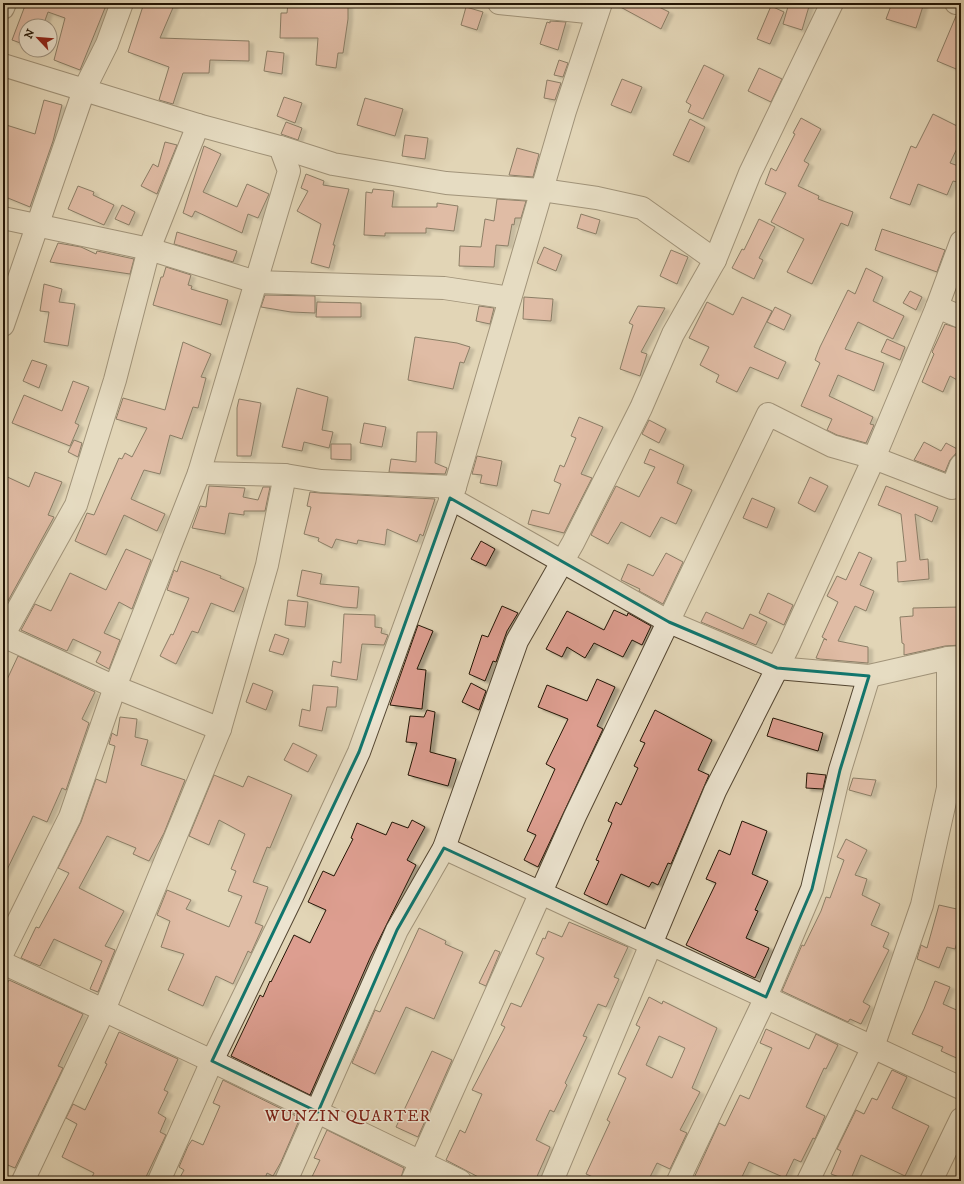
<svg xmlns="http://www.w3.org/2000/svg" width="964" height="1184" font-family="'IM FELL DW Pica',serif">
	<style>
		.building { fill: #dd9e90; stroke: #231505; fill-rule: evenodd; filter: url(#shadow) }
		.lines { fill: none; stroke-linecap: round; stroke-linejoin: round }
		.minor-casing { stroke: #534531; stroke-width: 24 }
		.minor { stroke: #ece4d0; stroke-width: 22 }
		.marked { fill: none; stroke: #0f766e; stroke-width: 3; stroke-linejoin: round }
		.labels { text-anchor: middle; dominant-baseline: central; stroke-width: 3; stroke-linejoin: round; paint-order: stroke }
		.neighbourhood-label { font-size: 16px; letter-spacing: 1px; fill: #7a1f14; stroke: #ece4d0 }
	</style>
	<defs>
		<filter id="shadow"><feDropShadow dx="4.5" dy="2.5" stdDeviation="1" flood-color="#0004"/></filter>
	</defs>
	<rect width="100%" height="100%" fill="#e2d5b6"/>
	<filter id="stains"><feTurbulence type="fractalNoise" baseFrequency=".005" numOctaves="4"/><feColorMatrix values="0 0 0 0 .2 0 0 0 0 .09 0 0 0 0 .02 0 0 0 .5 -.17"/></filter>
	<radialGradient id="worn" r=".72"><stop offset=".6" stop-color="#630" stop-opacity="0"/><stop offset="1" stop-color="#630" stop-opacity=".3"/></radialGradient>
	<g class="building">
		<path d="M26 3H107L80 70 54 60 65 18 48 12 43 26H26V45L12 40Z"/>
		<path d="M144 3H175L160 38 249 41V61L210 60 209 73H183L173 104 159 100 169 67 128 52Z"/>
		<path d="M288 3H348V19L343 53H338L336 68 316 65 318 38H280L281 13H287Z"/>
		<path d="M613 3H651L669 12 661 29Z"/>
		<path d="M789 3H810L802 30 783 24Z"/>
		<path d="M892 3H924L916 28 886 19Z"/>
		<path d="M771 6 784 12 770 44 757 39Z"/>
		<path d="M466 7 483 12 477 30 461 25Z"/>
		<path d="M956 16H961V71L937 61Z"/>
		<path d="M550 21 566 22 558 50 540 44 547 22 550 23Z"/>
		<path d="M267 51 284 53 282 74 264 71Z"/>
		<path d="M559 60 568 63 563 77 554 75Z"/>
		<path d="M704 65 724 75 703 119 688 112 691 105 686 102Z"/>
		<path d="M759 68 782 79 771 102 748 91Z"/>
		<path d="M622 79 642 87 631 113 611 105Z"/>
		<path d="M547 80 561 83 555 100 544 98Z"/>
		<path d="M284 97 302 103 295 123 277 116Z"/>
		<path d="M365 98 403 109 395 136 357 125Z"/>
		<path d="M44 100 62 105 53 141 30 207 3 196V124L35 134Z"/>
		<path d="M933 114 961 128V140L950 163 961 167V183L953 181 947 195 918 184 910 205 890 198 911 146 916 148Z"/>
		<path d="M801 118 821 129 804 161 809 164 798 186 819 196 818 199 853 212 848 226 841 223 812 284 787 272 804 239 771 222 786 193 765 184 771 168 776 171 795 134 793 133Z"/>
		<path d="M690 119 705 127 689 162 673 155Z"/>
		<path d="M286 122 302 128 298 140 281 134Z"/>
		<path d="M405 135 428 138 425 159 402 156Z"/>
		<path d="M165 142 177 145 157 194 141 186 153 164 158 167Z"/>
		<path d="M204 146 221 154 203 192 237 207 247 184 269 194 258 218 248 214 242 233 195 211 192 217 183 213Z"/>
		<path d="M517 148 539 154 533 177 509 175Z"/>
		<path d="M306 174 324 181 323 185 349 189 333 245H335L329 268 311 263 321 224 297 211 308 191 301 188Z"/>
		<path d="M78 186 94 192 93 195 114 205 104 225 68 209Z"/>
		<path d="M373 189 394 191 392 207H437V203L458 206 454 231 426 228V233H385V236L364 235 366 192 372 193Z"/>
		<path d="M497 199 526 201 521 218H515L514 225 512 224 508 246 496 245 494 267 459 266 460 246 481 247 485 219 494 221Z"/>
		<path d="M122 205 135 212 129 225 115 219Z"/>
		<path d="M581 214 600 220 596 234 577 228Z"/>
		<path d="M759 219 775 227 759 258 763 260 754 279 732 268 742 249 744 250Z"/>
		<path d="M882 229 945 250 937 272 875 250Z"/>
		<path d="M177 232 237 251 233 262 174 244Z"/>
		<path d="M58 243 81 247 96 254 97 251 134 259 130 274 50 262Z"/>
		<path d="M544 247 562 255 556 271 537 263Z"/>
		<path d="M671 250 688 257 677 284 660 276Z"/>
		<path d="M166 267 191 275 188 285 192 286 191 289 228 300 221 325 153 305 161 277H163Z"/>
		<path d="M866 268 883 277 873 301 904 316 893 339 858 322 845 349 884 363 874 391 838 375 829 396 873 417 870 424 874 425 866 443 837 435 827 430 832 419 801 406 820 363 815 360 820 347 848 290 855 294Z"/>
		<path d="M44 284 62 289 59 302 75 304 68 346 44 342 49 312 40 311Z"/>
		<path d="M910 291 922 297 916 310 903 303Z"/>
		<path d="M265 295 315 296V313L291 312 261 307Z"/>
		<path d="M524 297 553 299 551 321 523 319Z"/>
		<path d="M742 297 772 311 754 347 786 362 778 379 750 367 737 392 716 382 719 375 700 365 709 347 689 338 707 302 733 315Z"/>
		<path d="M317 302 361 303V317H316Z"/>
		<path d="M479 306 494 308 490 324 476 321Z"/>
		<path d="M638 306 665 308 641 352 647 354 640 376 620 369 633 325 629 323Z"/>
		<path d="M775 307 791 315 784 330 767 322Z"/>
		<path d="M945 324 961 329V382L950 376 943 392 922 382 934 354 932 352Z"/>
		<path d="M415 337 457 343 470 347 464 363 460 362 453 389 408 380Z"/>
		<path d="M887 339 905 347 900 360 881 352Z"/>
		<path d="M183 342 211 354 201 377 206 378 198 408 193 407 182 439 170 435 160 474 144 470 131 499 165 514 157 531 124 515 106 555 75 541 87 513 94 515 119 458 122 459 125 453 132 457 147 428 116 419 123 398 165 410Z"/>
		<path d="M32 360 47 365 39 388 23 381Z"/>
		<path d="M73 381 89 387 75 423 79 425 70 446 12 423 24 395 62 411Z"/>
		<path d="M297 388 328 397 322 430 333 432 329 448 304 442 302 451 282 447Z"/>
		<path d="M239 399 261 403 251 456H237V408Z"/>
		<path d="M579 417 603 427 581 474 592 478 564 533 528 524 532 510 549 514 561 484 554 481 560 465 564 467 576 438 571 436Z"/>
		<path d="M649 420 666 429 659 443 642 434Z"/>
		<path d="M364 423 386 427 382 447 360 443Z"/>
		<path d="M417 432H437L435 463 447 468 445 474 389 472 391 459 416 462Z"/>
		<path d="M74 440 82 443 78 457 68 452Z"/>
		<path d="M924 442 941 451 946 443 959 450 950 460 945 472 914 460Z"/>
		<path d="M331 444H351V460L331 459Z"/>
		<path d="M650 449 684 465 677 483 692 490 676 524 661 517 650 537 621 522 608 544 591 535 616 486 639 497 655 467 644 463Z"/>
		<path d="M477 456 502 461 497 486 480 483 482 475 472 474Z"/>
		<path d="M35 472 62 482 48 515 54 517 3 610V475L29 487Z"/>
		<path d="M810 477 828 486 815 512 798 503Z"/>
		<path d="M209 486 245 488 243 497 258 500 263 487H270L265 511H244V515L229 513 225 534 192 528 200 506 206 507Z"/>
		<path d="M886 486 938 507 932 522 915 514 920 560 928 559 929 579 898 582 897 562 906 561 901 514 878 505Z"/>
		<path d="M310 492 320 493 435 499 423 536 420 534 417 542 387 529 385 545 358 540 357 544 336 539 332 548 318 541 319 538 304 534 311 507 307 506Z"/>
		<path d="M752 498 775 508 767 528 743 518Z"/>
		<path d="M481 541 495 549 486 566 471 559Z"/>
		<path d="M126 549 151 560 132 609 119 602 104 633 120 640 109 669 96 662 101 652 73 639 67 651 21 630 35 604 51 611 70 573 106 590Z"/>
		<path d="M859 552 872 558 860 585 874 591 866 611 855 606 838 641 868 647V663L820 659 816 658 824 639 827 640 822 637 838 602 827 596 837 576 846 580Z"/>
		<path d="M666 553 683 562 663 604 639 591 640 589 621 580 628 564 653 576Z"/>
		<path d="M181 561 221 576 220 578 244 588 234 612 211 603 198 633 192 631 176 664 160 656 171 634 173 635 189 598 167 590 174 570 177 572Z"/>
		<path d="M302 570 322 574 320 584 359 587 357 608 343 607 297 596Z"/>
		<path d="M768 593 793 605 784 625 759 613Z"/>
		<path d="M288 600 308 602 305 627 285 625Z"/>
		<path d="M502 606 518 613 507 631 496 662 493 661 485 681 469 674 482 635 488 637Z"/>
		<path d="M961 607V645L945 646 904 655V644L902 643 900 617 913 616V608Z"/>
		<path d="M614 610 627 616 628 613 651 626 642 645 632 640 623 657 594 643 585 658 567 647 562 657 546 649 567 611 604 630Z"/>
		<path d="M706 612 743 629 750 614 767 622 756 645 701 622Z"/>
		<path d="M344 614 375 615V627L382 628 381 633 388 635 384 645 362 644 357 680 331 676 333 661 341 663Z"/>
		<path d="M418 625 433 631 417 669 426 670 422 709 390 705Z"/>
		<path d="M275 634 289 639 283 655 269 651Z"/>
		<path d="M18 656 95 692 82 719 89 723 66 790 62 788 47 822 33 816 3 878V688Z"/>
		<path d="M597 679 615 687 597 726 603 729 538 867 524 860 536 835 527 831 555 769 546 764 568 719 538 707 547 685 587 701Z"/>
		<path d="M253 683 273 691 266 710 246 702Z"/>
		<path d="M471 683 486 691 479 710 462 702Z"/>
		<path d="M313 685 338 687 336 707H327L322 731 299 726 302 709 310 711Z"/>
		<path d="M427 710 435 712 430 752 456 759 448 786 408 775 417 743 406 742 410 716 424 717Z"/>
		<path d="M655 710 712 740 698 770 709 775 671 864 668 863 658 885 652 882 649 887 621 874 607 905 584 894 599 861 596 860 612 823 608 821 616 802 621 805 638 768 634 766 645 743 640 741Z"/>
		<path d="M120 717 137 719 135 737 148 740 141 765 185 780 164 833 149 861 133 854 136 848 107 836 79 888 124 911 105 946 115 950 98 992 90 989 102 961 54 939 40 966 21 958 36 927 39 928 69 873 58 868 81 822 96 779 106 783 115 746 109 744 112 733 117 736Z"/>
		<path d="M773 718 823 733 818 751 767 736Z"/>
		<path d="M293 743 317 755 308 772 284 760Z"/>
		<path d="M807 773 826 775 823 789 806 788Z"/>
		<path d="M214 775 243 787 248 776 292 795 270 848 267 847 253 882 268 887 255 923 263 926 251 953 248 951 233 984 216 976 203 1006 168 990 184 954 161 947 170 921 157 915 167 890 191 900 186 909 229 927 242 896 228 891 236 871 231 869 245 834 219 820 209 845 189 836Z"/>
		<path d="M853 778 876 780 871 796 849 790Z"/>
		<path d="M412 820 425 827 407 860 416 865 370 958 310 1095 231 1056 260 995 263 997 270 981 271 982 294 935 310 943 326 910 308 902 323 871 334 876 353 839 351 838 357 823 386 835 392 822 408 828Z"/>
		<path d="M742 821 767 831 752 874 768 881 755 910 758 911 746 938 769 948 755 978 686 945 716 883 706 879 719 850 730 855Z"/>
		<path d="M846 839 867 850 855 875 867 879 862 895 880 904 871 925 889 933 883 947 889 950 863 1002 870 1006 861 1024 850 1019 848 1022 782 991 802 945 804 946 821 911 826 897 830 898 844 860 837 857Z"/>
		<path d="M939 905 961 910V929L955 949 947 947 939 968 917 959 921 945 927 948Z"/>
		<path d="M569 922 628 947 614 977 619 979 606 1007 598 1004 583 1036 587 1037 565 1083 567 1085 554 1112 550 1110 536 1140 550 1147 535 1181H486L446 1160 460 1130 465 1133 482 1094 472 1090 505 1027 501 1025 511 1003 521 1007 544 958 536 954 543 938 545 939 548 931 562 937Z"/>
		<path d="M419 928 446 941 445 944 463 952 434 1019 406 1007 375 1074 352 1063 375 1010 380 1012Z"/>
		<path d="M495 950 500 952 486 986 479 983Z"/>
		<path d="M9 980 83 1014 58 1066 63 1068 15 1168 3 1163V991Z"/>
		<path d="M935 981 950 987 943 1004 961 1012V1060L941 1051 943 1047 912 1034 924 1009Z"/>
		<path d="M649 997 662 1004 663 1001 717 1028 692 1088 700 1092 680 1130 687 1133 670 1169 657 1163 648 1181H602L586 1174 610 1122 607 1120 626 1078 618 1074 640 1027 636 1025ZM659 1036 685 1048 672 1078 646 1065Z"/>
		<path d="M766 1029 809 1049 816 1034 838 1045 826 1069 824 1068 806 1107 825 1116 815 1139 813 1138 801 1162 794 1159 785 1178 749 1162 740 1181 693 1180 719 1123 725 1126 740 1095 749 1099 772 1048 760 1043Z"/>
		<path d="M119 1032 178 1059 164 1090 168 1092 158 1113 166 1118 160 1132 166 1135 144 1181H90L94 1173 62 1157 77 1124 66 1118 73 1104 85 1110 107 1064 105 1063Z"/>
		<path d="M432 1051 452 1060 418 1137 396 1127Z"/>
		<path d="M892 1070 907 1077 892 1108 929 1126 905 1176 861 1155 850 1181 831 1174 841 1151 837 1149 856 1110 864 1114 872 1098 877 1100Z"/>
		<path d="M223 1080 300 1118 281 1162 273 1176 267 1173 264 1181H178L184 1170 179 1167 188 1146 192 1140 203 1145 220 1106 213 1103Z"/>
		<path d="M327 1130 404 1168 400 1181H310L320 1160 314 1158Z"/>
	</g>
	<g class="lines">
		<g class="minor-casing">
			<g id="minor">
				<path d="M499 3 597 13"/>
				<path d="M956 3 961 4"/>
				<path d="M3 8 5 3"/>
				<path d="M3 65 198 125 280 147 289 171 199 473 115 687 70 817 3 952"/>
				<path d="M280 147 333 164 446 183 542 190 597 198 642 208 715 260"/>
				<path d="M3 218 149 249 256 282 444 288 510 298"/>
				<path d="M937 307 961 317"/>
				<path d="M3 325 84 90 107 44 122 3"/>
				<path d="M199 473 285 475 321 481 455 487"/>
				<path d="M450 498 669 622 777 668 869 676 948 658 961 657"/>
				<path d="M3 636 76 505 115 380 149 249 198 125"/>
				<path d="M3 636 115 687 220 729"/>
				<path d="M444 848 961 1088"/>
				<path d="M3 963 212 1061 460 1181"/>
				<path d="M23 1181 104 1010 220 729 267 565 285 475"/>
				<path d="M159 1181 212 1061 292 897 359 752 455 487 565 111 601 3"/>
				<path d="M286 1181 397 930 444 848 517 641 573 543 641 408 673 334 715 260 750 173 832 3"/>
				<path d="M412 1181 575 816 768 414 832 446 874 458 952 488 961 465"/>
				<path d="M552 1181 715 791 788 647 874 458 937 307 961 242"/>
				<path d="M678 1181 766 997 812 889 840 770 869 676"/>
				<path d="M808 1181 873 1047 922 905 948 788V658"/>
				<path d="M931 1181 961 1119"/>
			</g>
		</g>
		<use href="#minor" class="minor"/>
	</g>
	<path d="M0 0H964V1184H0ZM450 498 669 622 777 668 869 676 840 770 812 889 766 997 444 848 397 930 318 1112 212 1061 359 752Z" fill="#e2d5b6" fill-opacity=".55" fill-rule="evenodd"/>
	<path class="marked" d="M450 498 669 622 777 668 869 676 840 770 812 889 766 997 444 848 397 930 318 1112 212 1061 359 752Z"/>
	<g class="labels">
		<g class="neighbourhood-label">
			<text x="348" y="1116">WUNZIN QUARTER</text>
		</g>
	</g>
	<rect width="964" height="1184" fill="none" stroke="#e2d5b6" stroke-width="16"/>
	<rect x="4" y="4" width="956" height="1176" fill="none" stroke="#231505" stroke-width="2"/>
	<rect x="8" y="8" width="948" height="1168" fill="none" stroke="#231505"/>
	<g transform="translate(38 38) rotate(296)"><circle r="19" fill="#ece4d0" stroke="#9c917f"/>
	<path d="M0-3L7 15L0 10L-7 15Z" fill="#8f2418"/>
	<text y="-6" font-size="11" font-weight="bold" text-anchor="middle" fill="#231505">N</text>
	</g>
	<rect width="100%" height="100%" filter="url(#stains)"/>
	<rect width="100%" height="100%" fill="url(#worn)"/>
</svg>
